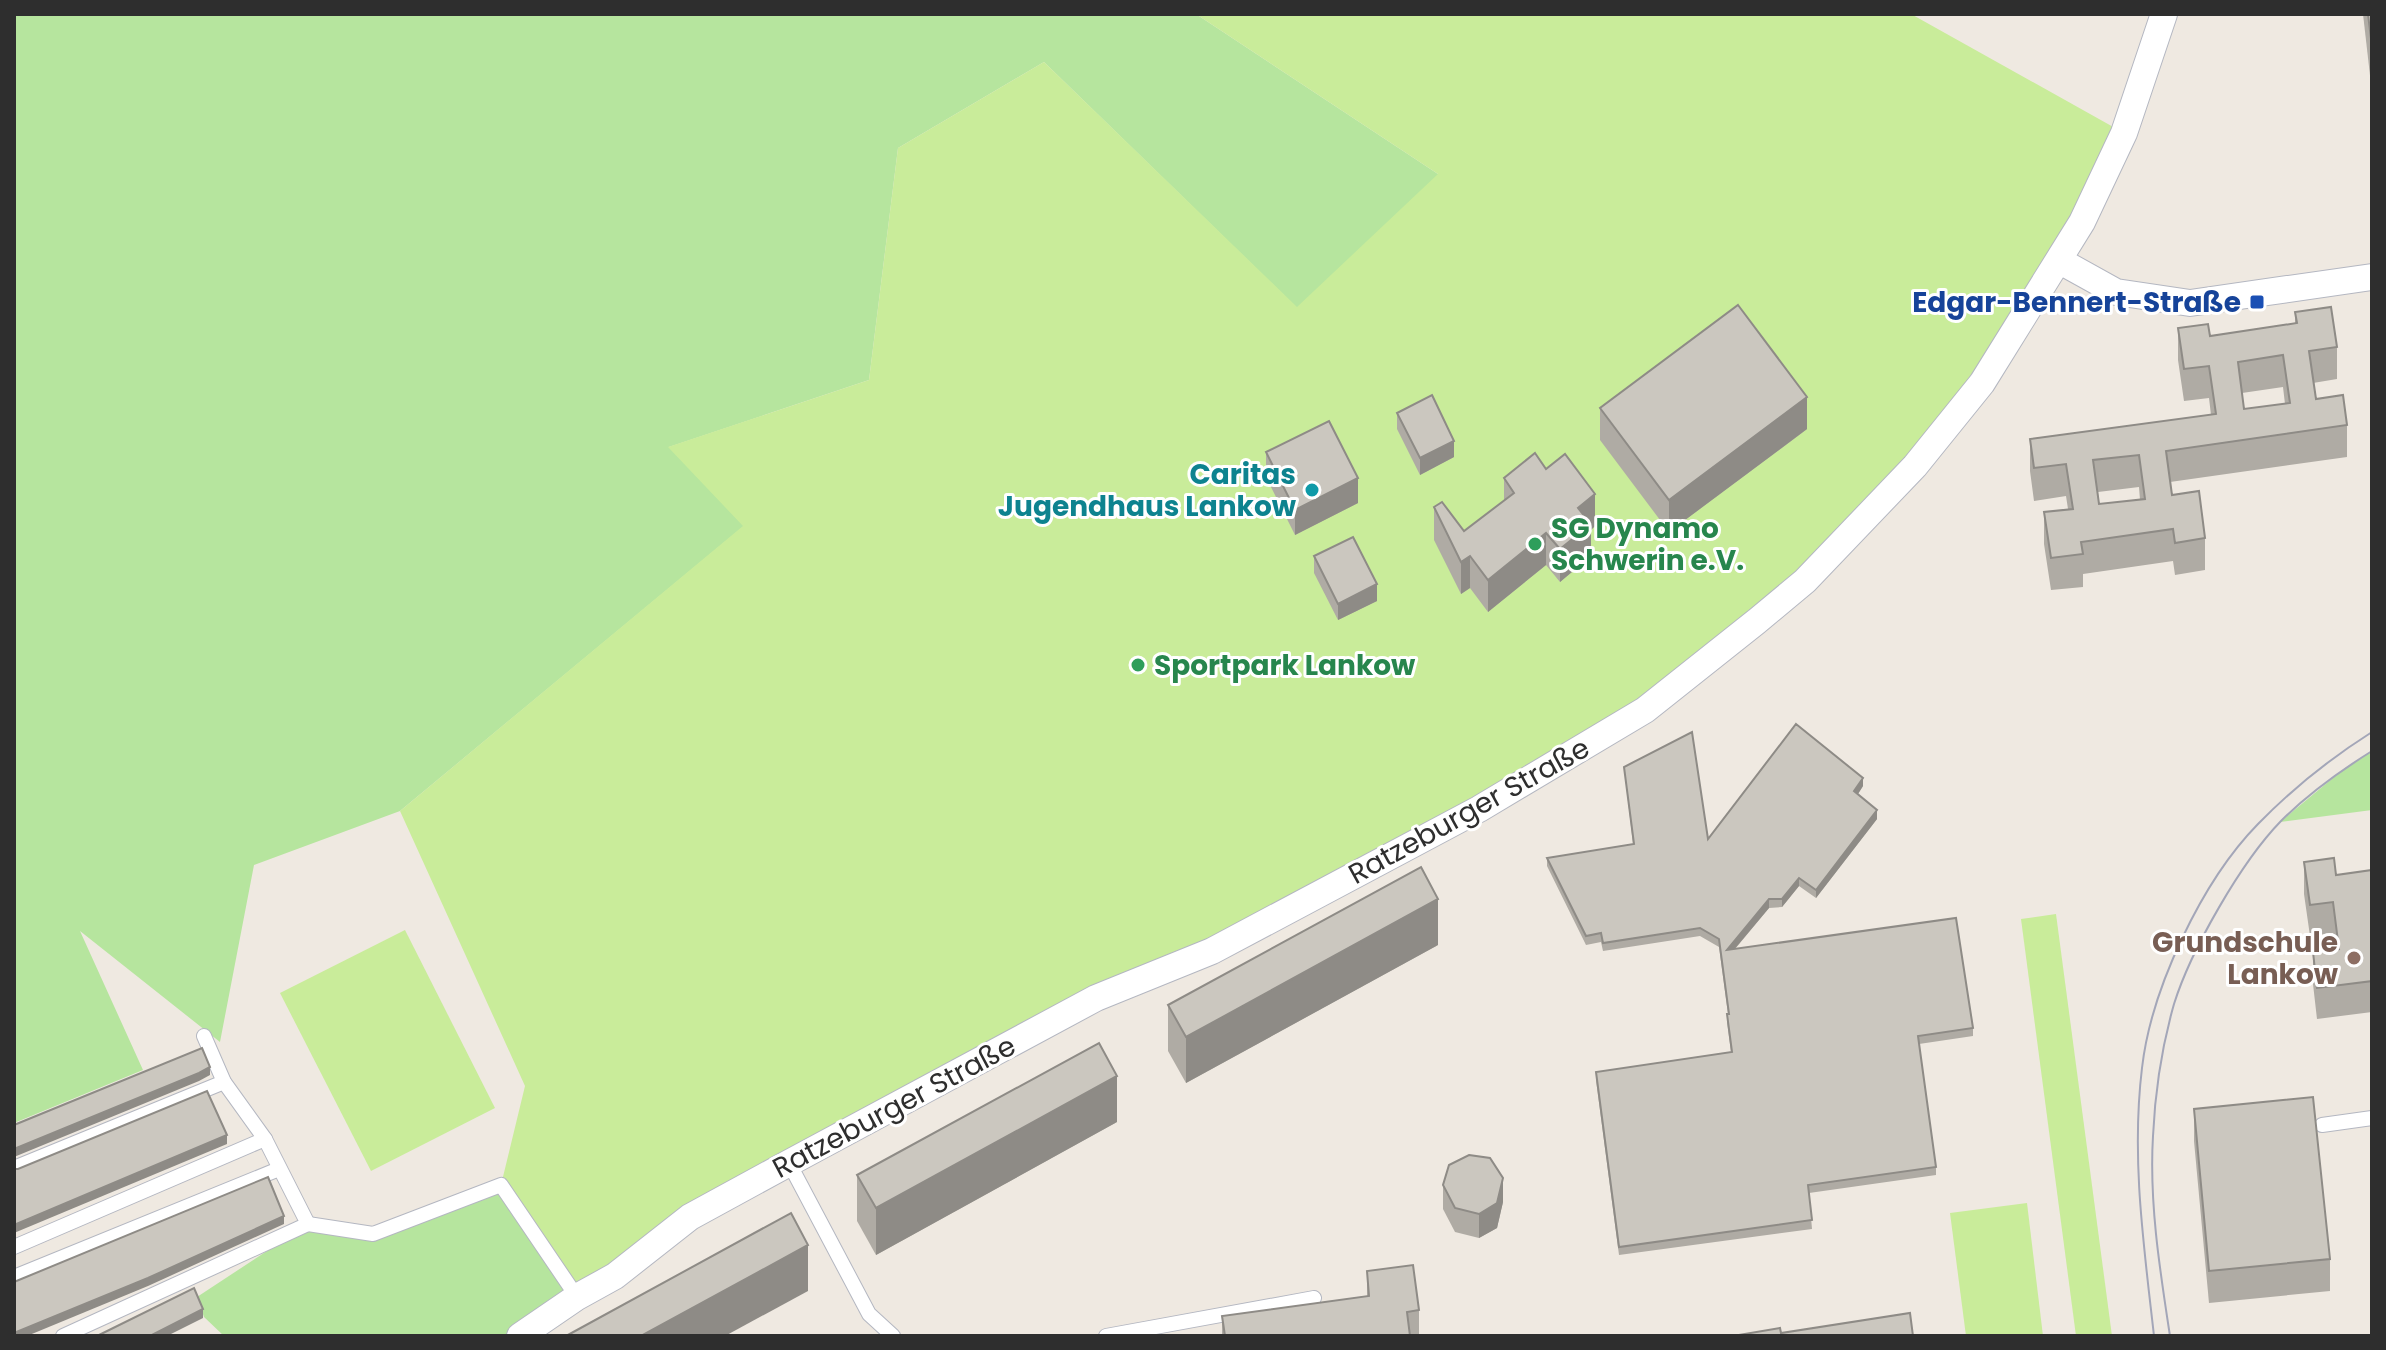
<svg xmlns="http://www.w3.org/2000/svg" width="2386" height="1350" font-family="Poppins,sans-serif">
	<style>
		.green { fill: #b6e59e }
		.pitch { fill: #c9ec9a }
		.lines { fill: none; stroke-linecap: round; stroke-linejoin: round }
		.service-casing { stroke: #b4b7c1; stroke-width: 16 }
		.minor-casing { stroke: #b4b7c1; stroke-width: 28 }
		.service { stroke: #fff; stroke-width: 14 }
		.minor { stroke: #fff; stroke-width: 26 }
		.tram { stroke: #a3a6b8; stroke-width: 2 }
		.wall { fill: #afaba4; fill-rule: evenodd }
		.shaded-wall { fill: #8e8b86 }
		.building { fill: #cbc7bf; stroke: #8e8b86; stroke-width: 2; fill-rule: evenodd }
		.transit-dot { fill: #1a4fb4; stroke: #fff; stroke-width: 3 }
		.culture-dot { fill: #0f9aa8; stroke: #fff; stroke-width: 3 }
		.leisure-dot { fill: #2e9e5b; stroke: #fff; stroke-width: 3 }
		.education-dot { fill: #8d6e63; stroke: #fff; stroke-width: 3 }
		.labels { text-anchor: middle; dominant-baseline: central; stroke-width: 6; stroke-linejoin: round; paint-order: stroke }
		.transit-label { font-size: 28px; font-weight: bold; fill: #164399; stroke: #fff; text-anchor: end }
		.culture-label { font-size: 28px; font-weight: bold; fill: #0d838f; stroke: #fff; text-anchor: end }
		.leisure-label { font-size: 28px; font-weight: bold; fill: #27864d; stroke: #fff; text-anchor: start }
		.street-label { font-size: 28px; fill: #2e2e2e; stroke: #fff }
		.education-label { font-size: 28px; font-weight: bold; fill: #785e54; stroke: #fff; text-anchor: end }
	</style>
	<rect width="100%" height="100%" fill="#efe9e1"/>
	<g class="green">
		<path d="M14 14H1196L1438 174 1684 14 1297 308 1044 62 898 148 869 380 669 447 744 526 400 811 254 865 220 1042 80 931 143 1070 14 1123Z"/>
		<path d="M2372 751V810L2280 822 2345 768Z"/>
		<path d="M790 1163 520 1336H224L204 1317 197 1297 308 1224 374 1234 501 1185Z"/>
	</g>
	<g class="pitch">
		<path d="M1196 14H1911L2124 133 1915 466 1645 710 1096 998 577 1297 501 1185 525 1086 400 811 743 526 668 447 869 380 898 148 1044 62 1297 307 1438 174Z"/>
		<path d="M2056 914 2112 1336H2076L2021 919Z"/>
		<path d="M405 930 495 1108 371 1171 280 993Z"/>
		<path d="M2027 1203 2043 1336H1966L1950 1213Z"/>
	</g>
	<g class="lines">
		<g class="service-casing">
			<g id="service">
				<path d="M2322 1125 2372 1118"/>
				<path d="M789 1163 869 1314 893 1336"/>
				<path d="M14 1168 224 1082"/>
				<path d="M308 1224 373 1234 501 1185 577 1297"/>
				<path d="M14 1247 265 1139"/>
				<path d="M14 1277 279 1169"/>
				<path d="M63 1336 308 1224 265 1139 224 1082 204 1036"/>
				<path d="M1106 1336 1314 1298"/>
			</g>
		</g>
		<g class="minor-casing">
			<g id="minor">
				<path d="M2060 261 2116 292 2190 303 2372 277"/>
				<path d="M520 1336 577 1297 615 1276 690 1217 789 1163 1096 998 1212 951 1479 809 1645 710 1757 621 1805 581 1915 466 1982 383 2082 222 2124 133 2164 14"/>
			</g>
		</g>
		<use href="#service" class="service"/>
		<use href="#minor" class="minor"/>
		<g class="tram">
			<path d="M2154 1336C2144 1247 2131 1158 2142 1068 2151 989 2202 881 2258 824 2292 789 2331 758 2372 732"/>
			<path d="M2170 1336C2160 1271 2149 1202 2153 1136 2155 1093 2162 1046 2174 1004 2191 950 2241 862 2281 821 2307 795 2340 771 2372 751"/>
		</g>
	</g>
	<g class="wall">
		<path d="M2363 14H2372V93Z"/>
		<path d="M2295 312 2337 347V379L2313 383 2316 399 2347 425V457L2170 482 2172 495 2205 538V570L2175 575 2173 561 2083 574V587L2051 590 2044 544V512L2068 509 2066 496 2034 501 2030 471V439L2211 415 2209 398 2184 401 2178 360V328L2210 336 2295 323ZM2283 387 2285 404 2244 409 2242 393ZM2139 487 2140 500 2099 504 2098 492Z"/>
		<path d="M1600 408 1807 429 1669 532 1600 440Z"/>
		<path d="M1397 413 1454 457 1420 475 1397 429Z"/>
		<path d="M1266 452 1358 503 1295 535 1266 477Z"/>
		<path d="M1546 469 1595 526 1591 530V556L1560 582 1546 565 1488 612 1470 588 1461 594 1434 540V507L1464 531 1504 501V478Z"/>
		<path d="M1314 556 1377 601 1338 620 1314 573Z"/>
		<path d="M1624 767 1708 839 1863 786 1858 794 1877 819 1816 898 1799 886 1782 907 1769 908 1735 949 1973 1028V1036L1919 1044 1936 1167V1175L1809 1193 1812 1229 1619 1255 1596 1080V1072L1731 1052 1727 1022V1014H1728L1719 947 1700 936 1603 951 1601 942 1586 945 1547 866V858L1633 844Z"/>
		<path d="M2304 862 2336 875 2372 870V1012L2317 1019 2313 984V952L2336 950 2333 933 2310 936 2304 894Z"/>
		<path d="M1438 945 1186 1083 1168 1051V1005Z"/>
		<path d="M2194 1109 2330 1259V1291L2209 1303 2194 1141Z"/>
		<path d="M1117 1122 876 1255 857 1221V1175Z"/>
		<path d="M1443 1185 1503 1202 1497 1228 1479 1238 1455 1232 1443 1209Z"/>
		<path d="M1367 1271 1419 1310V1336H1222V1316L1367 1296Z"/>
	</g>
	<g class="shaded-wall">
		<path d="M1807 397V429L1669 532V500Z"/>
		<path d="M1454 441V457L1420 475V458Z"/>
		<path d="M1358 478V503L1295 535V510Z"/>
		<path d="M1595 494V526L1591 530V556L1560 582V549L1578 508Z"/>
		<path d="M1546 533V565L1488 612V580Z"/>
		<path d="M1470 556V588L1461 594V562Z"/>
		<path d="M1377 584V601L1338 620V604Z"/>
		<path d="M1863 778V786L1854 800V791Z"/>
		<path d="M1877 810V819L1816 898V890Z"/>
		<path d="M1799 878V886L1782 907V899Z"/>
		<path d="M1438 899V945L1186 1083V1037Z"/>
		<path d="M1769 899V908L1727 958V950Z"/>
		<path d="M210 1067V1075L199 1081 14 1157V1149Z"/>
		<path d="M1117 1076V1122L876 1255V1208Z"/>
		<path d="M227 1135V1144L14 1233V1225Z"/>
		<path d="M1503 1178V1202L1497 1228 1479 1238V1214Z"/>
		<path d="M284 1216V1224L148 1286 27 1336H14V1333Z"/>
		<path d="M808 1245V1291L725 1336H641Z"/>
		<path d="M203 1309V1318L167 1336H150Z"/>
	</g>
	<g class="building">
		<path d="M2368 14H2372V47Z"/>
		<path d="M1738 305 1807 397 1669 500 1600 408Z"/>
		<path d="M2331 307 2337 347 2309 351 2316 399 2343 395 2347 425 2166 451 2172 495 2199 491 2205 538 2175 543 2173 529 2081 542 2083 554 2051 558 2044 512 2073 509 2066 464 2034 468 2030 439 2216 414 2209 366 2184 369 2178 328 2208 324 2210 336 2297 323 2295 312ZM2283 355 2290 403 2244 409 2238 362ZM2139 455 2145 499 2099 504 2093 460Z"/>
		<path d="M1432 395 1454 441 1420 458 1397 413Z"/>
		<path d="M1329 421 1358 478 1295 510 1266 452Z"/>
		<path d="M1535 453 1546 469 1565 454 1595 494 1578 508 1591 524 1560 549 1546 533 1488 580 1470 556 1461 562 1434 507 1442 502 1464 531 1514 493 1504 478Z"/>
		<path d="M1353 537 1377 584 1338 604 1314 556Z"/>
		<path d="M1796 724 1863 778 1854 791 1877 810 1816 890 1799 878 1782 899H1769L1727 950 1956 918 1973 1028 1918 1036 1936 1167 1808 1185 1812 1220 1619 1247 1596 1072 1732 1052 1727 1014H1729L1719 939 1700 928 1603 943 1601 933 1586 936 1547 858 1634 844 1624 767 1692 732 1708 839Z"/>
		<path d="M2334 858 2336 875 2372 870V981L2317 988 2313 952 2339 949 2333 902 2310 905 2304 862Z"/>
		<path d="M1421 867 1438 899 1186 1037 1168 1005Z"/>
		<path d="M1099 1043 1117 1076 876 1208 857 1175Z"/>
		<path d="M202 1048 210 1067 199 1073 14 1149V1125Z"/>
		<path d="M207 1091 227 1135 14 1225V1169H18Z"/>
		<path d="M2313 1097 2330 1259 2209 1271 2194 1109Z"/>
		<path d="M1469 1155 1490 1158 1503 1178 1497 1203 1479 1214 1455 1208 1443 1185 1449 1165Z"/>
		<path d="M268 1177 284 1216 148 1278 14 1333V1282Z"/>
		<path d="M791 1213 808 1245 641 1336H566Z"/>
		<path d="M1413 1265 1419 1310 1407 1312 1410 1336H1225L1222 1316 1369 1296 1367 1271Z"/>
		<path d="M194 1288 203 1309 150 1336H97Z"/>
		<path d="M1910 1313 1913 1336H1733L1780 1328 1781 1333Z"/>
	</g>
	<rect class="transit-dot" x="2249" y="294" width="16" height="16" rx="4"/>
	<circle class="culture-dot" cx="1312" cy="490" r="8"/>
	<g class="leisure-dot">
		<circle cx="1535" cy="544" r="8"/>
		<circle cx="1138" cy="665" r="8"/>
	</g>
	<circle class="education-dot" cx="2354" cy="958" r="8"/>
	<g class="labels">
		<g class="transit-label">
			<text x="2241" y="302">Edgar-Bennert-Straße</text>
		</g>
		<g class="culture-label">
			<text x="1296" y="474">Caritas<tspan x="1296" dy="32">Jugendhaus Lankow</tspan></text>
		</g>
		<g class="leisure-label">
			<text x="1551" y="528">SG Dynamo<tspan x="1551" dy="32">Schwerin e.V.</tspan></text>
			<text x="1154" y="665">Sportpark Lankow</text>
		</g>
		<g class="street-label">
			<text transform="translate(1469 811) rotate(-29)">Ratzeburger Straße</text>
			<text transform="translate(894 1107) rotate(-28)">Ratzeburger Straße</text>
		</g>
		<g class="education-label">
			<text x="2338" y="942">Grundschule<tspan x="2338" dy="32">Lankow</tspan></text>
		</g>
	</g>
	<rect width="2386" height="1350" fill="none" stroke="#2e2e2e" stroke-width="32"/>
</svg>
